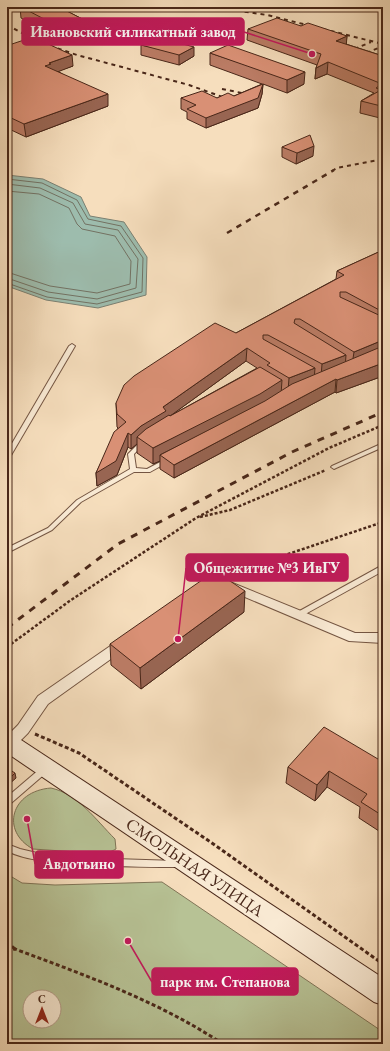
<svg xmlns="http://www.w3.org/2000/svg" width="390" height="1051" font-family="'EB Garamond',serif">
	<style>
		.green { fill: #b7c295; stroke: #807457; fill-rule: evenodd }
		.water { fill: #9dbcad; stroke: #7b8072 }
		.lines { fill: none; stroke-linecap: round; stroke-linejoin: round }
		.shore { stroke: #737263; stroke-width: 1 }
		.lane-casing { stroke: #745542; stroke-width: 2 }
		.street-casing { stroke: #745542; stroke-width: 2 }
		.secondary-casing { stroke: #492719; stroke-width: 2 }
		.path-far1 { stroke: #492719; stroke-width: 2.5; stroke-dasharray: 3 2; stroke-linecap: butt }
		.path { stroke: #492719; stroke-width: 3; stroke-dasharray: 4 2.5; stroke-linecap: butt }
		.lane { fill: #f9ead4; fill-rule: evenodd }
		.street { fill: #f9ead4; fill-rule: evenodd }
		.secondary { fill: #f9ead4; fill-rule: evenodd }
		.rail-far2 { stroke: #492719; stroke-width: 2; stroke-dasharray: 4 4; stroke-linecap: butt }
		.rail-far1 { stroke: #492719; stroke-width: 2.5; stroke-dasharray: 5.5 5.5; stroke-linecap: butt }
		.rail { stroke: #492719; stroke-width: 3; stroke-dasharray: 7 7; stroke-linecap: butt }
		.wall { fill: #bb7c65; stroke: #492719; fill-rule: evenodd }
		.shaded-wall { fill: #986552; stroke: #492719 }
		.building { fill: #d99075; stroke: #492719 }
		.labels { text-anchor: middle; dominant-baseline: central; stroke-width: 4; stroke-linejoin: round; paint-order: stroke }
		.near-street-label { font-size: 17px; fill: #492719; stroke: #f9ead4 }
		.leader { fill: none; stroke: #c2185b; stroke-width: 1.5 }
		.callout-dot { fill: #c2185b; stroke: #f9ead4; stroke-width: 1.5 }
		.callout { fill: #c2185b; stroke: #c2185b; stroke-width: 1.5 }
		.callout-label { font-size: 15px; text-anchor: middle; font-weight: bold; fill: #fff }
	</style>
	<rect width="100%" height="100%" fill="#f6debd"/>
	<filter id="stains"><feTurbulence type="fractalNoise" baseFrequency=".005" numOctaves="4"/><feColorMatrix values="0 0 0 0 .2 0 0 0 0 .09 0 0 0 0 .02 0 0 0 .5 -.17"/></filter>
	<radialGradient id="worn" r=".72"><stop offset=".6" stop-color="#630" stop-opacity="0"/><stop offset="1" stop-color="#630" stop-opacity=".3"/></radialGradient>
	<g class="green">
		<path d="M51 788C78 794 96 820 115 839L116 849 106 854 33 849C0 831 11 791 51 788Z"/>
		<path d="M7 874 22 883 55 885 162 882 383 1032V1044H7ZM30 997H54V1021H30Z"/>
	</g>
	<path class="water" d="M7 175 43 179 81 197 90 216 124 222 147 257 146 295 98 308 46 300 7 286Z"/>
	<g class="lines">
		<g class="shore">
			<path d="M7 179 42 183 77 200 88 219 121 226 143 258 142 292 97 304 47 297 7 283"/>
			<path d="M7 184 40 188 73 203 85 224 118 230 138 259 136 288 97 299 48 292 7 278"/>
			<path d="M7 191 39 194 69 208 77 224 82 229 115 236 131 261 130 284 97 293 50 286 7 272"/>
		</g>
		<g class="lane-casing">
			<g id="lane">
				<path d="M72 344 75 346 10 457 7 459V452L69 346Z"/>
				<path d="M143 440 146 442 134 454 136 468 147 469 166 459 169 461 168 462 150 472H134L81 502 52 530 7 553V548L48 528 77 500 130 469 128 454 141 441Z"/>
				<path d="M383 443V447L336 468 334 469 331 467 332 466Z"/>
				<path d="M381 566H383V571L300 617H296L295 615 296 613Z"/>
				<path d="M44 767 47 768 48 770 47 772 10 804 7 805V797L41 768Z"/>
				<path d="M7 844 20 849 37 853 61 856 114 859 177 861 180 862 181 864 180 866 177 867C143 867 109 867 76 864 53 862 28 861 7 851Z"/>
			</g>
		</g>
		<g class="street-casing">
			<g id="street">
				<path d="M230 582 355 633H383V643L349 641 226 589 224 586 226 583Z"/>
				<path d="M124 638 129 640 131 643 129 646 48 704 28 733 14 747 7 748V736L18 725 38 696 119 640Z"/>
			</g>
		</g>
		<g class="secondary-casing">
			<path id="secondary" d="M7 733 15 736 383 978V1005L374 1002 7 753Z"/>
		</g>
		<g class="path-far1">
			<path d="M200 517 230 510 326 470"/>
			<path d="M226 575 383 522"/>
			<path d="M7 647 71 600 196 518 329 448 383 425"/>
		</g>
		<g class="path">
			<path d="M35 734 79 753 209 841 383 964"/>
			<path d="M7 942 15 949"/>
			<path d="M7 952 15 949C87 976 158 1001 223 1044"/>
		</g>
		<use href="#lane" class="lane"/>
		<use href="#street" class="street"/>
		<use href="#secondary" class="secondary"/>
		<g class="rail-far2">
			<path d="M213 7 267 15 383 44"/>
			<path d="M7 25 39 42 77 55 189 85 231 100"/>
			<path d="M347 52 371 42"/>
			<path d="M359 56 383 46"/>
			<path d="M222 89 252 95"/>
			<path d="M332 171 337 168 383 159"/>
		</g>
		<path class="rail-far1" d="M227 233 334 170"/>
		<path class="rail" d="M7 628 118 544 292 452 383 412"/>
	</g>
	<g class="wall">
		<path d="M20 7H59L94 25 95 37 69 44 21 18Z"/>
		<path d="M301 26 347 36 346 44 383 56V116L380 118 360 113 361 101 374 93 327 74 315 79 316 68 317 65 247 40 248 29Z"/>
		<path d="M7 44 73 66 58 71 108 106 26 137 7 128Z"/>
		<path d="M141 45 194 56 179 65 141 55Z"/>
		<path d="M210 53 304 84 287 93 263 84 262 94 258 108 206 128 187 119V112L181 109V98H217L234 96 262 84 210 65Z"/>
		<path d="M282 147 313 156 296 164 282 157Z"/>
		<path d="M383 250V376L336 393 335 392 174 478 160 469V461L153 464 137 453V444L131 449 128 447 117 475 97 486 96 473 118 428 117 427 116 403 236 333 336 279 337 271ZM246 361 257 368 170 416Z"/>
		<path d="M244 612 141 689 111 665 110 644Z"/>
		<path d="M383 762V831L382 833 359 818 360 807 327 787 315 801 286 783 288 767Z"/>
	</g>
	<g class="shaded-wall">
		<path d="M94 25 95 37 69 44V32Z"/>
		<path d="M347 36 346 48 336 41Z"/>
		<path d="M194 47V56L179 65V55Z"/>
		<path d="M72 55 73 66 52 74 45 66 49 63Z"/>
		<path d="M328 62 327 74 315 79 316 68Z"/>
		<path d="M305 72 304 84 287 93V80Z"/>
		<path d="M263 84 262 94 258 108 206 128V118Z"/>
		<path d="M108 94V106L26 137 24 124Z"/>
		<path d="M383 105V116L380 118 381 106Z"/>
		<path d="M314 146 313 156 296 164 297 153Z"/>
		<path d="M383 263V270L378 266Z"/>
		<path d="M383 340V348L352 365 354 352Z"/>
		<path d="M247 348 246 361 166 419 137 437V444L131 449V435L141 426 163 407Z"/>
		<path d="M346 355 345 369 321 377 322 364Z"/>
		<path d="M383 363V376L336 393 337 380Z"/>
		<path d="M315 368 314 381 288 391 289 378Z"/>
		<path d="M336 379 335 392 174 478V465Z"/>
		<path d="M282 380 281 395 160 455V461L153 464V448Z"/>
		<path d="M128 433V447L117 475 97 486 96 473Z"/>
		<path d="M245 591 244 612 141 689 140 668Z"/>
		<path d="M329 771 327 787 315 801 317 785Z"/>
		<path d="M15 773 16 778 7 786V781Z"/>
	</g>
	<g class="building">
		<path d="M21 7H59L94 25 69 32Z"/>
		<path d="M277 18 301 26 308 23 347 36 336 41 383 56V105L381 106 361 101 381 90 376 88 382 84 328 62 316 68 321 54 248 29Z"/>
		<path d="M33 37 72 55 49 63 51 64 45 66 108 94 24 124 7 116V44L9 45Z"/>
		<path d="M157 37 194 47 179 55 141 45Z"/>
		<path d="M228 45 305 72 287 80 210 53Z"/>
		<path d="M263 84 258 98 206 118 187 109 196 105 181 98 202 91 217 98 228 93 234 96Z"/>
		<path d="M310 135 314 146 297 153 282 147Z"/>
		<path d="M383 250V263L378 266 383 268V312L346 292H340V297L383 317V340L354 352 300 319H295L294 323 346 355 322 364 268 335H263V339L315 368 289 378 267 365 270 363 247 348 163 407 166 411 141 426 131 435 128 433 116 461 96 473 114 432 126 422 117 414 116 403 124 385 134 376 215 323 236 333 344 275 337 271Z"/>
		<path d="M383 346V363L337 380 336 379 174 465 160 455 265 401 292 384Z"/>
		<path d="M260 367 282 380 260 394 153 448 137 437 146 429 169 415 170 416Z"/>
		<path d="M215 571 245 591 140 668 110 644Z"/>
		<path d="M324 727 383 762V816L361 802 367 794 329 771 317 785 288 767Z"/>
		<path d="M7 768 15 773 7 781Z"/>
	</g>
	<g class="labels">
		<g class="near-street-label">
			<text transform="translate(195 867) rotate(34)">СМОЛЬНАЯ УЛИЦА</text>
		</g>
	</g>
	<path class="leader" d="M312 54L244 32M178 639L186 568M27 819L35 864M128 941L152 982"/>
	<g class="callout-dot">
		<circle cx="312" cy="54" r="4"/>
		<circle cx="178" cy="639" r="4"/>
		<circle cx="27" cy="819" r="4"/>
		<circle cx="128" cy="941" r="4"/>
	</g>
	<g class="callout">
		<rect x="22" y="18" width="222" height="27" rx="4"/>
		<rect x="186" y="554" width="162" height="27" rx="4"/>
		<rect x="35" y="851" width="88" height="27" rx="4"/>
		<rect x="152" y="968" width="146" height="27" rx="4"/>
	</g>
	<g class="callout-label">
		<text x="133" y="37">Ивановский силикатный завод</text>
		<text x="267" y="573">Общежитие №3 ИвГУ</text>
		<text x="79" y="869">Авдотьино</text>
		<text x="225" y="987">парк им. Степанова</text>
	</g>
	<rect width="390" height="1051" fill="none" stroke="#f6debd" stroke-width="24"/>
	<rect x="8" y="8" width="374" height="1035" fill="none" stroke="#492719" stroke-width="2"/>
	<rect x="12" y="12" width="366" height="1027" fill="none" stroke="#492719"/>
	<g transform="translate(42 1009)"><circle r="19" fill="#f9ead4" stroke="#b39c89"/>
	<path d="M0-3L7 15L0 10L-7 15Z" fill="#8f2418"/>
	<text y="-6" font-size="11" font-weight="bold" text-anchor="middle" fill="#492719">С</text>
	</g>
	<rect width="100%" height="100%" filter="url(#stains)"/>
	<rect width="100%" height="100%" fill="url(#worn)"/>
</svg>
